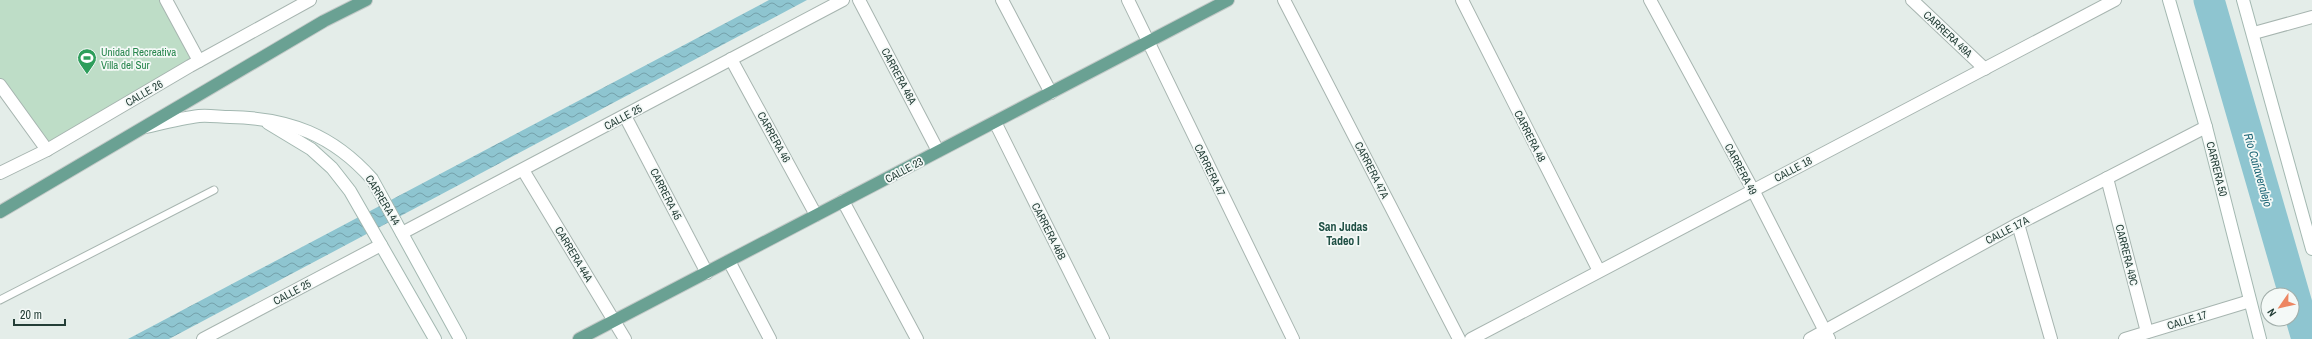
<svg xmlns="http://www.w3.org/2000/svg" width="2312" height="339" font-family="'Archivo Narrow',sans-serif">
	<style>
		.garden { fill: #beddc7 }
		.water { fill: url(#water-waves) }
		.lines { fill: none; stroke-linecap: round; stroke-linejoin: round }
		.river { stroke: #8ec5d0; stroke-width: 31 }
		.service-casing { stroke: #a7b5b0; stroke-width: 9 }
		.minor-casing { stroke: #a7b5b0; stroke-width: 14 }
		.secondary-casing { stroke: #a3b8b1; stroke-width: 14 }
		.primary-casing { stroke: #c2c9c7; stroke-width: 14 }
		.service { stroke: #fff; stroke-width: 7 }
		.minor { stroke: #fff; stroke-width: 12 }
		.secondary { stroke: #fff; stroke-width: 12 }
		.primary { stroke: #6aa193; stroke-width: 12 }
		.labels { text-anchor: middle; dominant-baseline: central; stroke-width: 3.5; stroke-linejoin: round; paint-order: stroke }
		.street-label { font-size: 11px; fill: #243e37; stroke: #f4f9f7 }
		.leisure-label { font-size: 11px; fill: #27864d; stroke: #f4f9f7; text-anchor: start }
		.water-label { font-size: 12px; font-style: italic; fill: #206878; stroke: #f4f9f7 }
		.neighbourhood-label { font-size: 12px; font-weight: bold; fill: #205045; stroke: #f4f9f7 }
	</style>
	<defs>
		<pattern id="water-waves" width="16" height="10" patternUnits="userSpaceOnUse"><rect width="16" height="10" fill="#8ec5d0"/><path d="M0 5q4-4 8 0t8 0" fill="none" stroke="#74a1aa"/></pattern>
	</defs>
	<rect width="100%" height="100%" fill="#e4ede9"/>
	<path class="garden" d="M0 0H166L199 61 47 150 0 85Z"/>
	<path class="water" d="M769 0H807L169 339H128Z"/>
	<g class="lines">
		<path class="river" d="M2209 0 2307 339"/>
		<g class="service-casing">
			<path id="service" d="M0 300 214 190"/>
		</g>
		<g class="minor-casing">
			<g id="minor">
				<path d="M166 0 199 61"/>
				<path d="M859 0 938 151"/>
				<path d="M1002 0 1051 93"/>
				<path d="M1128 0 1293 339"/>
				<path d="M1284 0 1459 339"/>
				<path d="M1462 0 1599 271"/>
				<path d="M1650 0 1753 190 1829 339"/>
				<path d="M1912 0 1985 69"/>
				<path d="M2254 33 2312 17"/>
				<path d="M731 59 816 215"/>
				<path d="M0 85 47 150"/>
				<path d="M625 116 707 273"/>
				<path d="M995 122 1103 339"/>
				<path d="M523 170 625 339"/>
				<path d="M0 173 47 150 190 66 310 0"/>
				<path d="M2107 178 2147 332"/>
				<path d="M843 201 917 339"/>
				<path d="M2018 224 2051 339"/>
				<path d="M402 233 843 0"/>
				<path d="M729 261 770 339"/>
				<path d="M203 339 381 245"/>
				<path d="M1471 339 2115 0"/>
				<path d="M1810 339 2018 224 2206 127"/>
				<path d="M2125 339 2250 301"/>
			</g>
		</g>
		<g class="secondary-casing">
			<g id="secondary">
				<path d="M2169 0 2206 127 2260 339"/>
				<path d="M2243 0 2312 249"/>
				<path d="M268 123 311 149 332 168 350 191 435 339"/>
				<path d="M146 127C163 123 182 118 199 116 209 115 220 117 230 117 289 118 333 135 372 179L460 339"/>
			</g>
		</g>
		<g class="primary-casing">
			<g id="primary">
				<path d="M0 212 324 21 366 0"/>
				<path d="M579 339 1228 0"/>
			</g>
		</g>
		<use href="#service" class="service"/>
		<use href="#minor" class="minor"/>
		<use href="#secondary" class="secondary"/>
		<use href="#primary" class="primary"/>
	</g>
	<defs>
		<g id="stadium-pin" transform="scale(1)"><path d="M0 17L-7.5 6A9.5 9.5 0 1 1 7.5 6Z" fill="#2e9e5b" stroke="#f4f9f7"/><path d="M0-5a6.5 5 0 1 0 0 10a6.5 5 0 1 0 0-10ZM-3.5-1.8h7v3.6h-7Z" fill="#fff"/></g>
	</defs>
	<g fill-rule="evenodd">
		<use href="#stadium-pin" x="87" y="58"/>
	</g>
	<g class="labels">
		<g class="street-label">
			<text transform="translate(1948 34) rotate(43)">CARRERA 49A</text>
			<text transform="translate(899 76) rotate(62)">CARRERA 46A</text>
			<text transform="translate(144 93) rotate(-30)">CALLE 26</text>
			<text transform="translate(623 117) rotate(-28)">CALLE 25</text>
			<text transform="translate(1530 136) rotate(63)">CARRERA 48</text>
			<text transform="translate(774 137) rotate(61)">CARRERA 46</text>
			<text transform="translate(1741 169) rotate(62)">CARRERA 49</text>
			<text transform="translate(1793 169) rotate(-28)">CALLE 18</text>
			<text transform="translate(2217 169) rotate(76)">CARRERA 50</text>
			<text transform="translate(904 170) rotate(-28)">CALLE 23</text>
			<text transform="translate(1210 170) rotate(64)">CARRERA 47</text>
			<text transform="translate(1372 170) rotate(63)">CARRERA 47A</text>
			<text transform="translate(666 194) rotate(63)">CARRERA 45</text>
			<text transform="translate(383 200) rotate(59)">CARRERA 44</text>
			<text transform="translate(2007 230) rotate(-28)">CALLE 17A</text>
			<text transform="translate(1049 231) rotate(63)">CARRERA 46B</text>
			<text transform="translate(574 254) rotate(59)">CARRERA 44A</text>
			<text transform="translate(2127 255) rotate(76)">CARRERA 49C</text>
			<text transform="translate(292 292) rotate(-28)">CALLE 25</text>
			<text transform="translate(2187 320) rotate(-17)">CALLE 17</text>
		</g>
		<g class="leisure-label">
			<text x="101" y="52">Unidad Recreativa<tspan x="101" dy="13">Villa del Sur</tspan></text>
		</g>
		<g class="water-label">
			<text transform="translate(2258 170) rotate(74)">Río Cañaveralejo</text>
		</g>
		<g class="neighbourhood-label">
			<text x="1343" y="227">San Judas<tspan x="1343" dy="14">Tadeo I</tspan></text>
		</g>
	</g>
	<g transform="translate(2280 307) rotate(236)"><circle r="19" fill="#f4f9f7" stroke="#a1aeaa"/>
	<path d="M0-3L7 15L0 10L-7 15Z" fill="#ed8662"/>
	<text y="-6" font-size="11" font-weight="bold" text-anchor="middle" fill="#243e37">N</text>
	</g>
	<path d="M14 319v6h51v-6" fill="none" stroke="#243e37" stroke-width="2"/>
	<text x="20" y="319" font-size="12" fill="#243e37" stroke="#f4f9f7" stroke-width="3" paint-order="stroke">20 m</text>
</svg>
